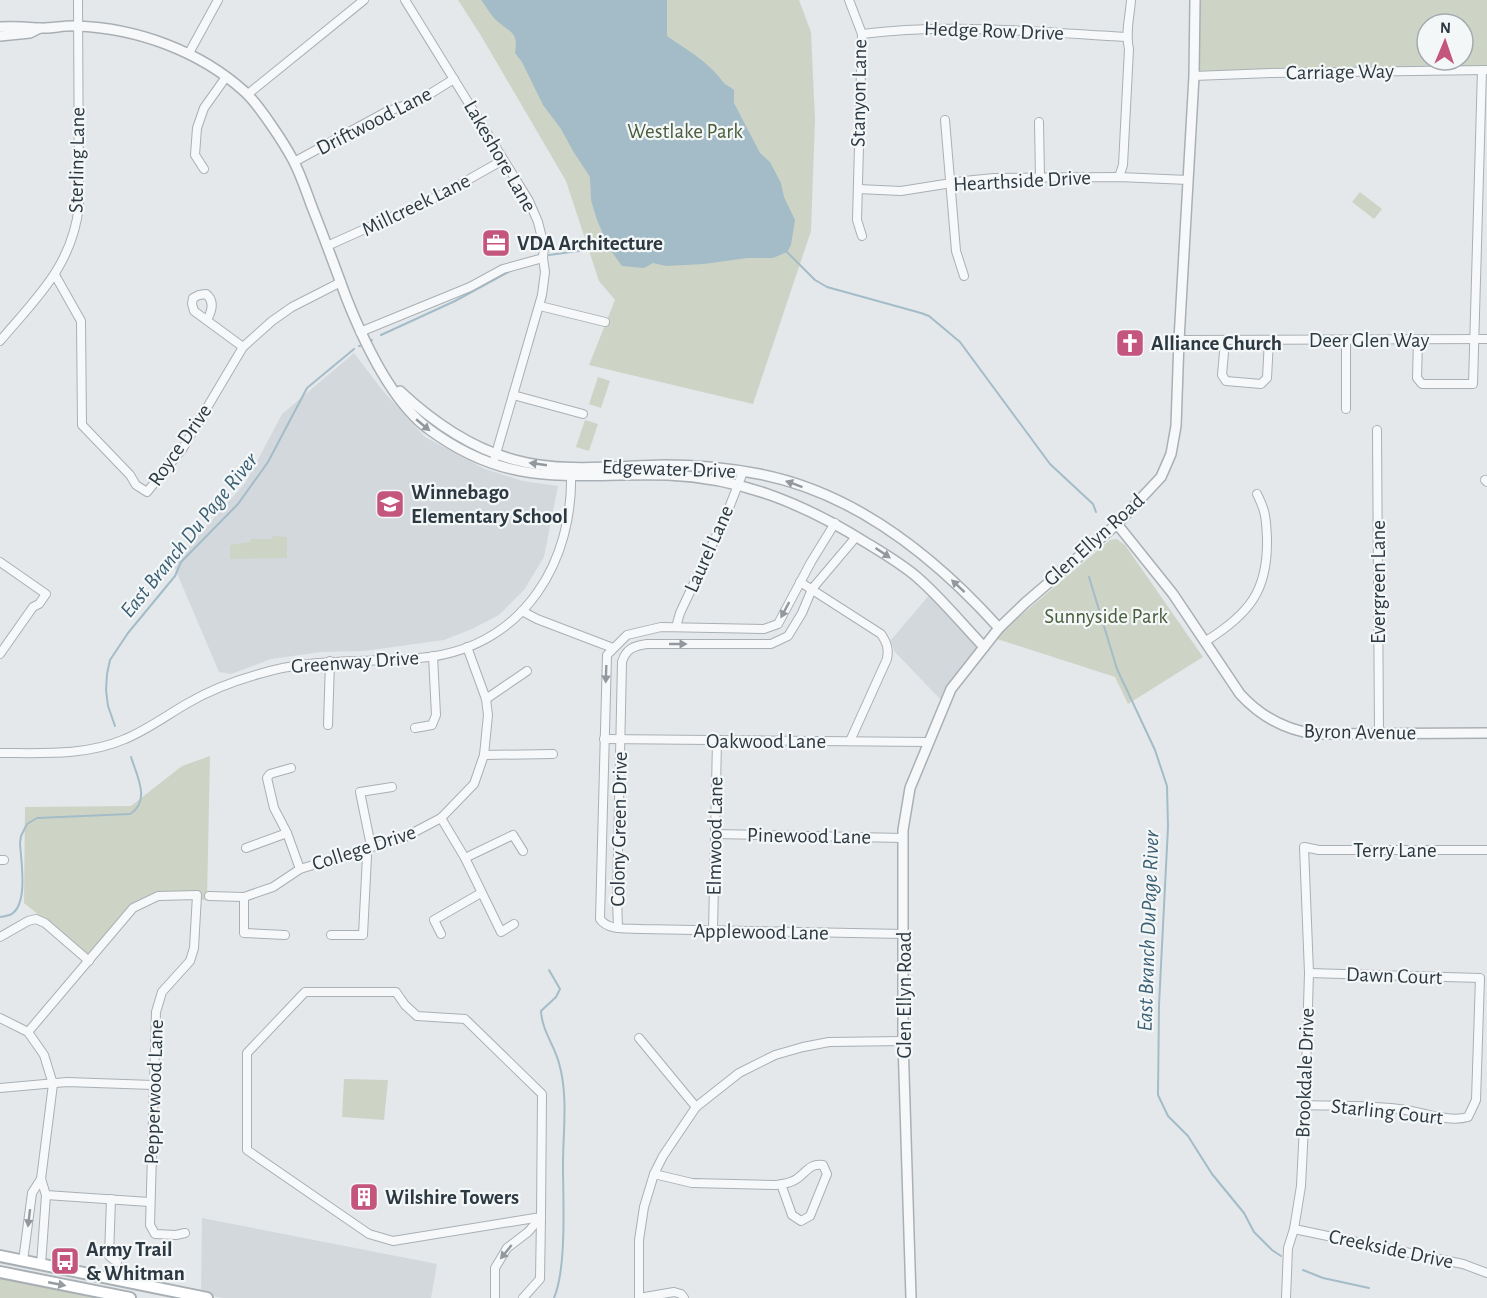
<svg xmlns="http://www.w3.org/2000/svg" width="1487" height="1298" font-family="'Alegreya Sans',sans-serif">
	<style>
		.built { fill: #d3d8dd }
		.green { fill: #cdd4c6; fill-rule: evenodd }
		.water { fill: #a3bcc8 }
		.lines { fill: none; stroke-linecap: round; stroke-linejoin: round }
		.stream { stroke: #a3bcc8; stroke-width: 2 }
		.minor-casing { stroke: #a9b0b5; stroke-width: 10 }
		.tertiary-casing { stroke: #a9b0b5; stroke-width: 12 }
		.secondary-casing { stroke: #a9b0b5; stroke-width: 14 }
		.minor { stroke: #f7f8f9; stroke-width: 8 }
		.tertiary { stroke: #f7f8f9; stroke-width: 9 }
		.secondary { stroke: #fff; stroke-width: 10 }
		.oneway { fill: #92989e }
		.oneway2 { fill: #969ca0 }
		.labels { text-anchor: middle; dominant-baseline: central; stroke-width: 4.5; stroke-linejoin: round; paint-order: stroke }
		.street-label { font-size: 21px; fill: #2d3942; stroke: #f4f7f8 }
		.park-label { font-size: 21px; fill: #495d3c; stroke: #f4f7f8 }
		.poi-label { font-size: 21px; font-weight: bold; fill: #2d3942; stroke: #f4f7f8; text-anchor: start }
		.water-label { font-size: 22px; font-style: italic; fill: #3a5f73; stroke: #f4f7f8 }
	</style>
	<rect width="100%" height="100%" fill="#e4e8eb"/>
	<g class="built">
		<path d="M354 353 383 391 425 437 485 469 523 481 558 486 544 557 524 590 499 615 472 629 444 640 364 651 321 652 271 659 231 674 219 672 173 564 246 482 282 414Z"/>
		<path d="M931 593 981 647 943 702 894 651 891 640Z"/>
		<path d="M202 1218 437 1264 431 1298H223L201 1294Z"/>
	</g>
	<g class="green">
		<path d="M458 0H799L811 32 815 120 811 231 753 404 589 365 615 300 599 281 566 181 480 34Z"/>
		<path d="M1200 0H1487V66L1197 71ZM1427 24H1463V60H1427Z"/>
		<path d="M1360 192 1382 209 1374 219 1352 202Z"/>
		<path d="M598 377 610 381 601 408 589 404Z"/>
		<path d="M585 420 598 424 589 451 576 447Z"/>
		<path d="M272 536 287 537V558L230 559V545L250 542 251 539H272Z"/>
		<path d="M1117 539 1125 545 1203 657 1128 704 1115 677 994 638 1110 540Z"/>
		<path d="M210 756 207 900 167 898 154 901 134 909 94 960 24 903 25 807 131 806 182 766Z"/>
		<path d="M344 1079 388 1080 384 1120 342 1117Z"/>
		<path d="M0 1277 100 1298H0Z"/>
	</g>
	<path class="water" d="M481 0H667V36C687 50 708 61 723 82 725 85 730 86 734 90V103L760 153 770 162 781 183 784 197 795 220 791 245 787 252 773 258H747L704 264 666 266 653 263 644 268 622 266 609 248 597 220 591 200 590 177 573 151 561 129 543 105 522 62 515 53C519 30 509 33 495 19 490 14 486 6 481 0Z"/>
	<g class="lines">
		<g class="stream">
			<path d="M601 246 609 242"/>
			<path d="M786 251 815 280 827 287 921 313 929 316 960 342 1050 464 1093 504 1096 512"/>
			<path d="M549 255 593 249"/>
			<path d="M381 335 455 301 512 270"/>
			<path d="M371 340H372"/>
			<path d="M359 346H360"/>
			<path d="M1089 577 1117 669 1155 750 1167 786 1168 827 1159 1005 1158 1095 1168 1116 1188 1136 1212 1174 1244 1213 1254 1232 1272 1250 1281 1256"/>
			<path d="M115 726 108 706 106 690 107 674 110 660 128 633 175 576 181 562 238 504 268 462 307 388 354 349"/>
			<path d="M0 917C5 916 10 916 13 913 28 901 21 861 20 843L21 836 27 824 37 818 130 814C151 801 137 776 131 757"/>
			<path d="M549 970 560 989 556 997 541 1011C542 1032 556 1047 560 1067 568 1098 563 1133 563 1164 563 1200 567 1267 554 1298"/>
			<path d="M1303 1270 1323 1278 1369 1288"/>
		</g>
		<g class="minor-casing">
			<g id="minor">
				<path d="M405 0 529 201 538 222 544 246 543 258 545 272 542 295 493 464"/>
				<path d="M849 0 862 34 857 220 862 236"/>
				<path d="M862 34C950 23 1038 32 1126 37"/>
				<path d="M189 53 218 0"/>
				<path d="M1194 76 1271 73 1486 70"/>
				<path d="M248 94 364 0"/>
				<path d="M945 120 956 251 964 276"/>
				<path d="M1039 122 1040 178"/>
				<path d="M294 162 386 112 420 100 454 79"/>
				<path d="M204 169 195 155 197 128 204 108 226 77"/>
				<path d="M1119 177 1123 165 1129 49C1125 33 1130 16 1131 0"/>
				<path d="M858 189 901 191 964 181 994 178 1119 177 1188 180"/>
				<path d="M327 246 443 194 503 160"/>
				<path d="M55 275 81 321 82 425 130 475 136 485 147 492 183 448 243 347 272 321 292 307 341 282"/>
				<path d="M540 306 605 322"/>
				<path d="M207 320C212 311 215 301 206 294L199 295 193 298 192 304 194 311 243 347"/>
				<path d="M360 332 470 287 503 269 543 258"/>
				<path d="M1179 340 1487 339"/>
				<path d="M1346 340V409"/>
				<path d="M1418 340 1417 378 1422 384H1473L1482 70"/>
				<path d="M0 341C37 297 72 266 79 206L78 0"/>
				<path d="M1225 341 1222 375 1226 381 1261 384 1267 378 1269 340"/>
				<path d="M513 395 583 414"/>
				<path d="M1377 430 1379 734"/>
				<path d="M1485 480 1487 482"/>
				<path d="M835 523 811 562 778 624 764 629 661 627 627 635 607 655 600 919C608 931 628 928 641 929L904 934"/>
				<path d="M0 562 46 594 39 604 33 607 0 654"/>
				<path d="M800 582 881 634C887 643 889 649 887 659L850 741"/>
				<path d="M522 611 537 619 613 648"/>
				<path d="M676 627 680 613 727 513 743 472"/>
				<path d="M1206 641C1249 614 1268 591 1267 539 1266 518 1266 512 1257 494"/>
				<path d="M486 699 527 671"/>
				<path d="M328 725 330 661"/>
				<path d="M415 728 432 725 436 715 433 656"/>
				<path d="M604 739 928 742"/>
				<path d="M0 753C42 753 86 756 125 739 147 730 167 715 188 703 210 690 234 681 259 674 316 656 372 664 429 657 525 644 574 561 571 471"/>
				<path d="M484 755 553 754"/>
				<path d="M291 768 270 774 267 778 274 808 287 833 300 869"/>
				<path d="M441 818 465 858 501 932 514 924"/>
				<path d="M715 834 903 838"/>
				<path d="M371 846 360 792 392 787"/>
				<path d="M246 848 287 833"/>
				<path d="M465 858 513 835 523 851"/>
				<path d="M0 860H4"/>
				<path d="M209 896 244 897 273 887 300 869 405 837 441 818 474 784 484 755 488 715 486 699 467 647"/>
				<path d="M244 897V933L285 935"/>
				<path d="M618 928 617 898 622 662C626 649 633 646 647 644H771L788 636 802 613 812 589 856 537"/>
				<path d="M713 931 717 741"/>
				<path d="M441 934 434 920 481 893"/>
				<path d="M331 935H363L367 856 365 848"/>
				<path d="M0 937 28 921 36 919 45 923 89 961"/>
				<path d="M305 992H396L405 1005 417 1016 465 1019 542 1094 541 1217 393 1241 369 1234 247 1150V1053Z"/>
				<path d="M0 1018 28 1032 44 1055 53 1084 41 1179 46 1195 41 1265"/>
				<path d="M28 1032 133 908 158 896 197 895 194 948 190 961 162 992 156 1012 150 1225 155 1234 176 1235 185 1233"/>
				<path d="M639 1038 696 1107"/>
				<path d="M0 1088 67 1082 153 1085"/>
				<path d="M1305 1105C1336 1106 1368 1105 1399 1109 1420 1111 1448 1123 1468 1117L1476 1100 1480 978 1309 973"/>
				<path d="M654 1174 692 1183 775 1185C783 1184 792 1183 798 1178 807 1171 811 1163 823 1165L827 1174 810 1216 801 1221 792 1215 781 1184"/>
				<path d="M46 1195 149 1202"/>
				<path d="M111 1199 109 1256 117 1262"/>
				<path d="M1294 1229 1463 1264 1487 1273"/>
				<path d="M23 1261 32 1193 41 1179"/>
				<path d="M495 1298V1268L507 1248 528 1232 541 1217"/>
				<path d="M523 1298 540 1279 541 1217"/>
				<path d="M684 1298 681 1294 674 1292 639 1298V1240L644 1207 654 1174 663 1156 696 1107 739 1073 775 1055 803 1047 829 1042 903 1041"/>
				<path d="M1286 1298 1288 1248 1294 1229 1301 1186 1305 1105 1309 973 1304 847 1319 850H1487"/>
			</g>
		</g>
		<g class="tertiary-casing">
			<g id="tertiary">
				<path d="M0 27C13 26 25 27 38 28 51 29 64 25 76 26 137 28 200 51 245 92 259 105 284 143 293 160 301 175 306 191 312 207 324 237 335 267 346 297 363 340 391 402 430 430 513 491 574 472 668 475 742 478 804 504 865 542 883 553 902 564 918 578 942 599 962 624 984 647"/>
				<path d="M0 36 30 33 40 28"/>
				<path d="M400 391C433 422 470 448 515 460 562 473 616 466 664 465 696 465 728 468 759 474 854 492 936 558 999 628"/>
				<path d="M1117 524 1173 594 1240 694C1261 717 1285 730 1315 734L1487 733"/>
				<path d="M911 1298 903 1041V830L910 788 951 689 999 628 1025 603 1117 524 1161 477 1171 454 1176 426 1179 340 1194 76 1195 0"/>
			</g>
		</g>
		<g class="secondary-casing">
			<g id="secondary">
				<path d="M0 1256 207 1298"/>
				<path d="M0 1272 130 1298"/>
			</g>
		</g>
		<use href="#minor" class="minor"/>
		<use href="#tertiary" class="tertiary"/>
		<use href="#secondary" class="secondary"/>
	</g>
	<defs><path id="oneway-solid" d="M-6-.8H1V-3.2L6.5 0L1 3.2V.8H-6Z" transform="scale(1.5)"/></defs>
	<g class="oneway">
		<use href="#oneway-solid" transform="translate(423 425) rotate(40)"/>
		<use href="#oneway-solid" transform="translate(538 464) rotate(-172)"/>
		<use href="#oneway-solid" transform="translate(794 484) rotate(-160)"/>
		<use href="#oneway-solid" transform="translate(883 553) rotate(34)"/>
		<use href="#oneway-solid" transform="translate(958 586) rotate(-137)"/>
		<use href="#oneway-solid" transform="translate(785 610) rotate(118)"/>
		<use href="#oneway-solid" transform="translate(678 644)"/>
		<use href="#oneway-solid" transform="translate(606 674) rotate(92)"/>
		<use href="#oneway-solid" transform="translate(29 1218) rotate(97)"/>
		<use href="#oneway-solid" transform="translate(506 1252) rotate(129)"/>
	</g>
	<use class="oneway2" href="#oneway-solid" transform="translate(57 1284) rotate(11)"/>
	<defs>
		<g id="office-square" transform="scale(1.5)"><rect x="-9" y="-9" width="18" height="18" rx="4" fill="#c4557c" stroke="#f4f7f8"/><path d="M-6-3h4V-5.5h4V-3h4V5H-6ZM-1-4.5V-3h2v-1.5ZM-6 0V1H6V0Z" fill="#fff"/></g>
		<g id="church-square" transform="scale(1.5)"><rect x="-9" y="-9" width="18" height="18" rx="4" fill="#c4557c" stroke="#f4f7f8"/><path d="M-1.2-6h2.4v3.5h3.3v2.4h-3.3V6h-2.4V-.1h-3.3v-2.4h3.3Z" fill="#fff"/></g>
		<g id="school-square" transform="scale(1.5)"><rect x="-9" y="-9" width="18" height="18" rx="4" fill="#c4557c" stroke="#f4f7f8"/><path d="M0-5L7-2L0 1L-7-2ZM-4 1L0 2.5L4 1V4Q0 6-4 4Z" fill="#fff"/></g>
		<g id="building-square" transform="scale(1.5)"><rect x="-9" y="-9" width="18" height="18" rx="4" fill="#c4557c" stroke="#f4f7f8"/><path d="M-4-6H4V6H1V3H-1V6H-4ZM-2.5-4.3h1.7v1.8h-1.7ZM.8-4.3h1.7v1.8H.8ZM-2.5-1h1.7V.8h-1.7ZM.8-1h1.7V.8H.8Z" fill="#fff"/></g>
		<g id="bus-square" transform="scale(1.5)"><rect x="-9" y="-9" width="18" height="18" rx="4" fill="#c4557c" stroke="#f4f7f8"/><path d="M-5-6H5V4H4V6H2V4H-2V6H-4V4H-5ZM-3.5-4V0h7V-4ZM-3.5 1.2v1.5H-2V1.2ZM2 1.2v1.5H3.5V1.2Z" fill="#fff"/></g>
	</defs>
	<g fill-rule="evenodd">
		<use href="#office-square" x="496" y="243"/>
		<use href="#church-square" x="1130" y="343"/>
		<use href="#school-square" x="390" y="504"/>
		<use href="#building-square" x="364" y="1197"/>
		<use href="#bus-square" x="65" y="1261"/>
	</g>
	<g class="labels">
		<g class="street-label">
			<text transform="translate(994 31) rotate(2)">Hedge Row Drive</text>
			<text transform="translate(1340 72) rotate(-1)">Carriage Way</text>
			<text transform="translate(859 93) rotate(-89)">Stanyon Lane</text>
			<text transform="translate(374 121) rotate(-27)">Driftwood Lane</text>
			<text transform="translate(500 156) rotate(60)">Lakeshore Lane</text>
			<text transform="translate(77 160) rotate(-89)">Sterling Lane</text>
			<text transform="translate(1022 181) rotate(-3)">Hearthside Drive</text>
			<text transform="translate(416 205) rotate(-26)">Millcreek Lane</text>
			<text x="1369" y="340">Deer Glen Way</text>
			<text transform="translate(180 445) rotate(-55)">Royce Drive</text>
			<text transform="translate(669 469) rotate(2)">Edgewater Drive</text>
			<text transform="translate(1094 540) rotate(-42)">Glen Ellyn Road</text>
			<text transform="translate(709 549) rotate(-66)">Laurel Lane</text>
			<text transform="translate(1378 582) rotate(-90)">Evergreen Lane</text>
			<text transform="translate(355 662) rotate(-4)">Greenway Drive</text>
			<text transform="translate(1360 732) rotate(1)">Byron Avenue</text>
			<text x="766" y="741">Oakwood Lane</text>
			<text transform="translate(619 829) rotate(-89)">Colony Green Drive</text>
			<text transform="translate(715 836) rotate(-89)">Elmwood Lane</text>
			<text transform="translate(809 836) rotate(1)">Pinewood Lane</text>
			<text transform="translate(364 848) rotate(-18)">College Drive</text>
			<text x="1395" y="850">Terry Lane</text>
			<text transform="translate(761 932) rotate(1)">Applewood Lane</text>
			<text transform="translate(1394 976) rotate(2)">Dawn Court</text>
			<text transform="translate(904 995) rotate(-90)">Glen Ellyn Road</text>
			<text transform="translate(1305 1073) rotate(-88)">Brookdale Drive</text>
			<text transform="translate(154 1092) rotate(-88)">Pepperwood Lane</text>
			<text transform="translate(1387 1112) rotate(6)">Starling Court</text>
			<text transform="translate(1391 1249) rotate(12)">Creekside Drive</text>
		</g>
		<g class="park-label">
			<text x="685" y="131">Westlake Park</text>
			<text x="1106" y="616">Sunnyside Park</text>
		</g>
		<g class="poi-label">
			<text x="517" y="243">VDA Architecture</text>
			<text x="1151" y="343">Alliance Church</text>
			<text x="411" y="492">Winnebago<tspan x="411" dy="24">Elementary School</tspan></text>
			<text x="385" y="1197">Wilshire Towers</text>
			<text x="86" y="1249">Army Trail<tspan x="86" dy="24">&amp; Whitman</tspan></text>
		</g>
		<g class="water-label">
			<text transform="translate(189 535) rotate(-51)">East Branch Du Page River</text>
			<text transform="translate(1148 931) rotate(-88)">East Branch DuPage River</text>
		</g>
	</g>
	<g transform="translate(1445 42) rotate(2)"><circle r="28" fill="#f4f7f8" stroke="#a4abaf" stroke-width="1.5"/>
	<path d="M0-4.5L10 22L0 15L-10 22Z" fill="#c4557c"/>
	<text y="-9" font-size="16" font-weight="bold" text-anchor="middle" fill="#2d3942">N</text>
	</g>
</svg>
